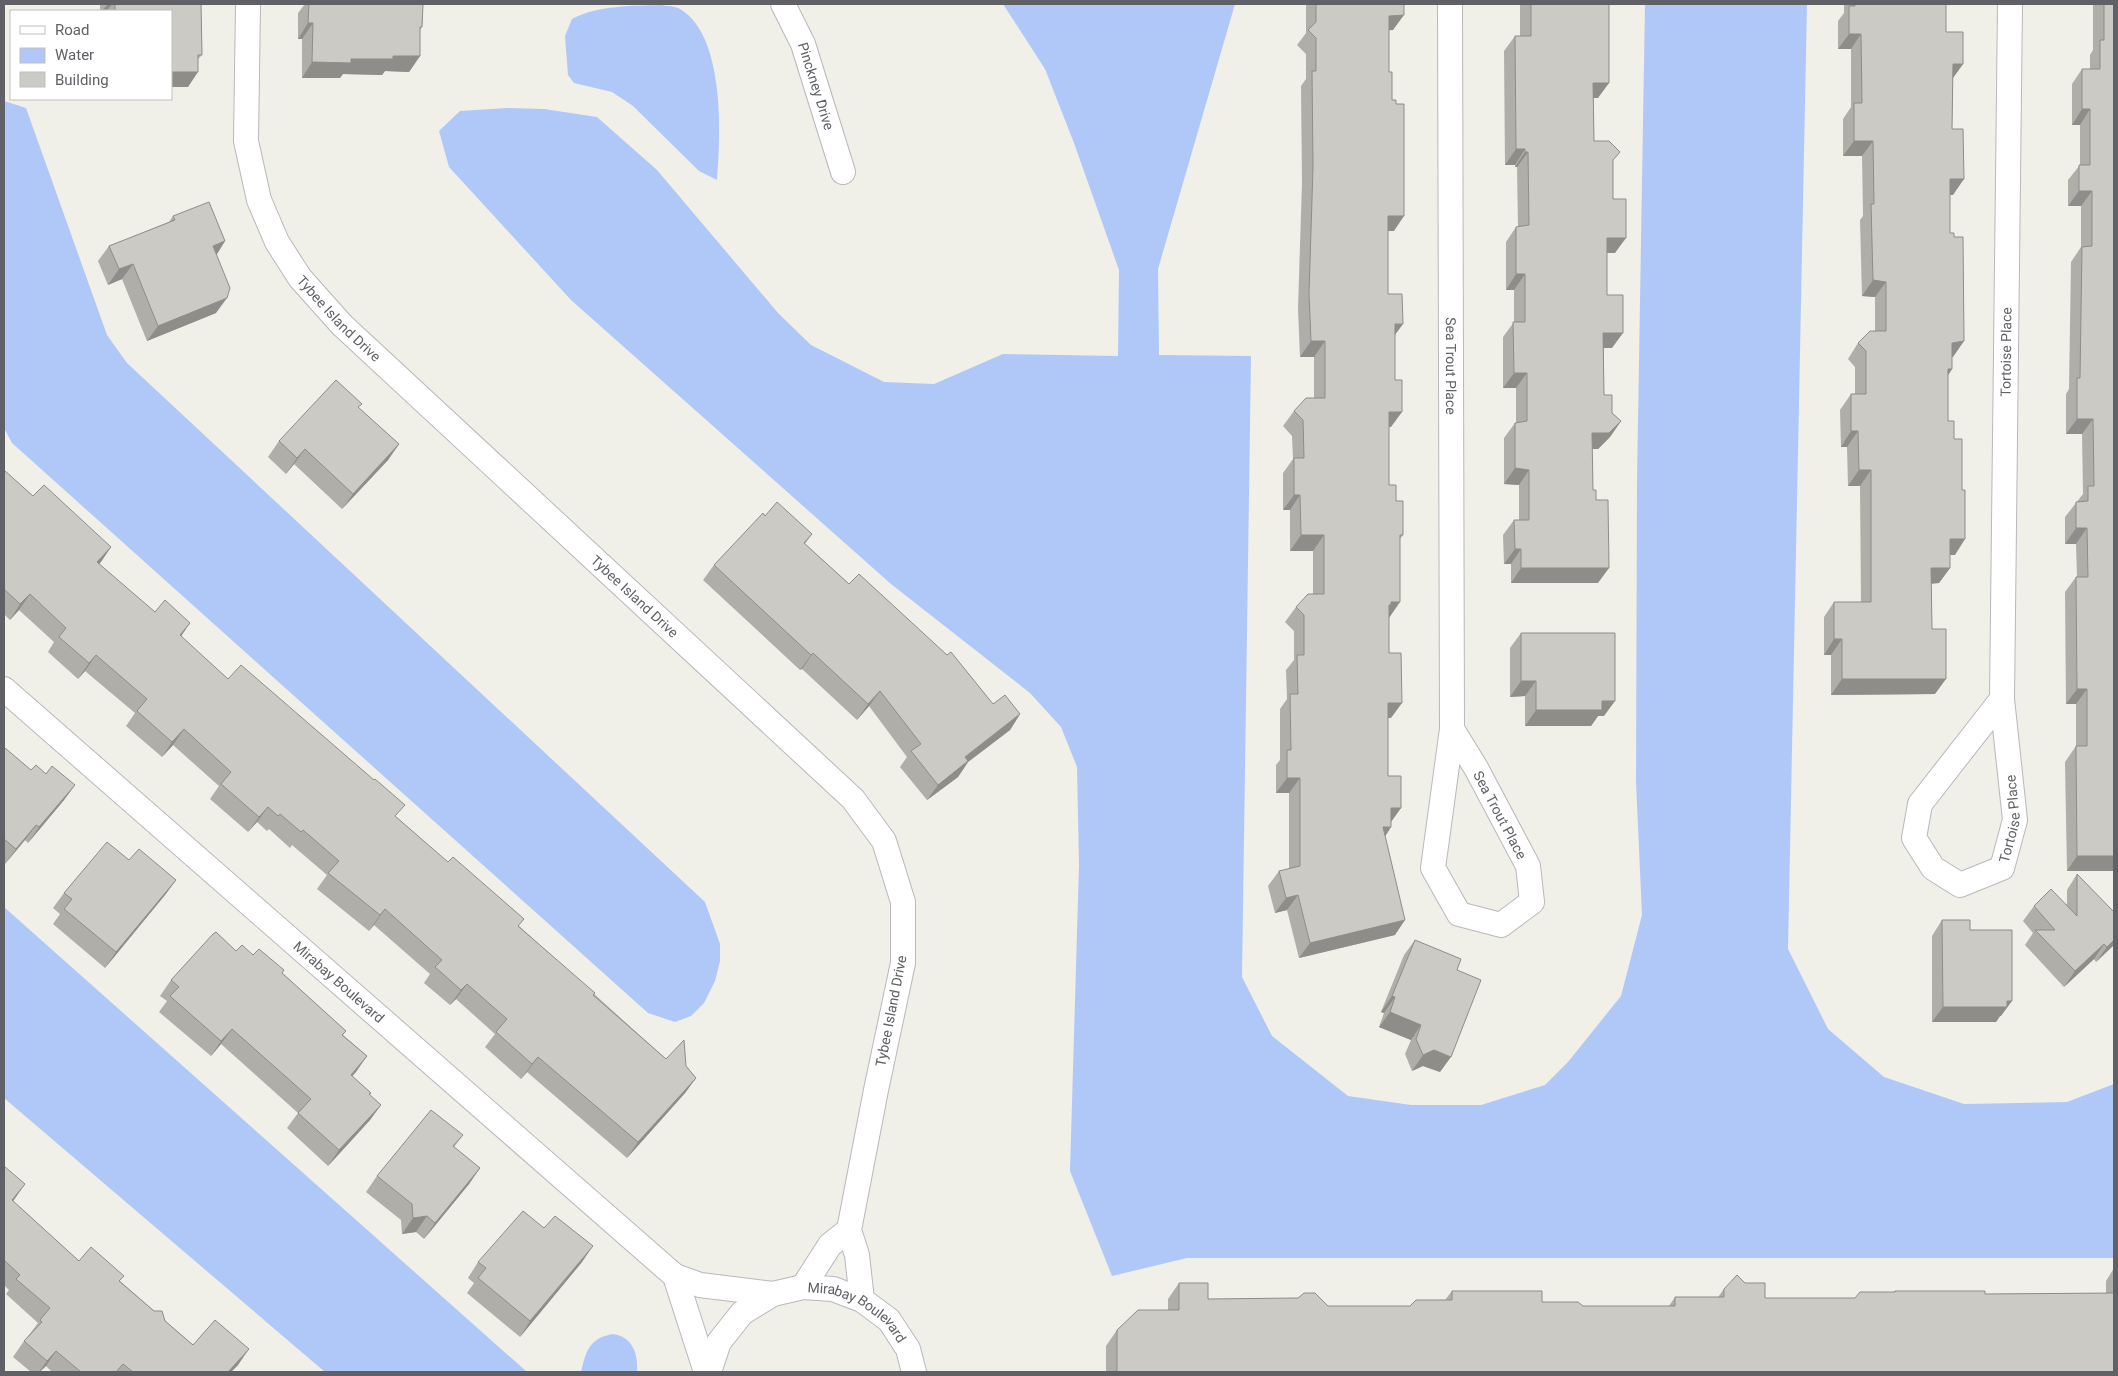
<svg xmlns="http://www.w3.org/2000/svg" width="2118" height="1376" font-family="Roboto,sans-serif">
	<style>
		.water { fill: #b0c8f8 }
		.lines { fill: none; stroke-linecap: round; stroke-linejoin: round }
		.street-casing { stroke: #b8b8bd; stroke-width: 26 }
		.street { stroke: #fff; stroke-width: 24 }
		.wall { fill: #afaea9 }
		.shaded-wall { fill: #8e8d89 }
		.building { fill: #cbcac4; stroke: #8e8d89 }
		.labels { text-anchor: middle; dominant-baseline: central; stroke-width: 5; stroke-linejoin: round; paint-order: stroke }
		.street-label { font-size: 14px; fill: #5f6166; stroke: #fff }
	</style>
	<rect width="100%" height="100%" fill="#f0efe8"/>
	<g class="water">
		<path d="M1003 4H1235L1158 269 1159 355 1251 356 1242 977 1272 1036 1348 1096 1411 1105H1481L1545 1085 1568 1062 1621 996 1642 915 1636 782 1637 481 1645 4H1807L1788 949 1828 1029 1884 1077 1964 1104 2067 1102 2114 1084V1258H1187L1112 1276 1070 1171 1079 865 1077 767 1061 727 1030 693 891 584 571 300 449 167 439 131 460 111 507 108 544 109 597 117 657 170 778 313 811 345 884 382 934 384 1003 354 1118 356 1119 270 1074 143 1045 69Z"/>
		<path d="M661 5C667 6 675 6 680 9 725 35 721 136 717 180L699 171 633 106 612 92 574 83 568 75 565 36 572 19C599 5 631 6 661 5Z"/>
		<path d="M4 101 26 108 107 335 127 363 705 902 720 944V961L715 981 704 1003 691 1016 675 1022 648 1013 12 443 4 428Z"/>
		<path d="M4 907 527 1372H325L4 1098Z"/>
		<path d="M613 1334C633 1337 638 1354 637 1372H581C586 1350 590 1338 613 1334Z"/>
	</g>
	<g class="lines">
		<g class="street-casing">
			<g id="street">
				<path id="s1" d="M248 4 246 141 259 200 277 242 300 278 342 325 853 799 884 841 903 902V963L876 1090 849 1230 857 1255 862 1300"/>
				<path id="s2" d="M783 4 803 44 843 172"/>
				<path id="s3" d="M1450 4 1452 729 1433 868 1459 914 1501 925 1532 902 1528 866 1476 768 1452 729"/>
				<path id="s4" d="M4 689 675 1276 700 1285 773 1294"/>
				<path id="s5" d="M2002 699 1920 804 1914 838 1933 868 1960 885 2002 868 2015 820 2002 699 2010 4"/>
				<path d="M675 1276 706 1372"/>
				<path d="M803 1287 830 1245 849 1230"/>
				<path id="s6" d="M709 1372 719 1342 742 1313 773 1294 803 1287 833 1289 862 1300 889 1320 908 1349 914 1372"/>
			</g>
		</g>
		<use href="#street" class="street"/>
	</g>
	<g class="wall">
		<path d="M100 4H201L202 55 198 59 188 87H171V11H100Z"/>
		<path d="M305 4H423L422 27 420 30V56L409 72 385 71 382 75 343 74 340 78H302V39H298V13Z"/>
		<path d="M1306 4H1404L1393 30H1389V72L1394 231H1388V294L1395 334 1391 427H1389V485L1396 501 1403 535 1400 539 1389 618V653L1391 718H1388V776L1401 808 1391 822V827L1385 836 1395 935 1299 958 1287 910 1275 913 1268 886 1279 871 1289 869V793H1276V765L1280 760V709L1287 699 1286 670 1294 660V631L1285 622 1296 607 1313 594V551H1290V510H1283V473L1293 459 1292 436 1283 426 1294 411 1314 398V357H1300L1298 309 1302 183 1301 86 1306 79V54L1297 45 1306 33Z"/>
		<path d="M1520 4H1609L1598 98H1593L1594 141 1613 163V199L1615 253H1607V295L1612 348H1604V395L1612 413 1621 421 1610 437 1598 449H1592L1593 490 1598 583H1511V564H1504L1503 535 1514 520H1519V485L1504 484V438L1515 423H1516V388H1503V337L1514 322V290H1506V242L1516 227H1518L1517 167H1515V165H1505L1504 51 1515 36H1520Z"/>
		<path d="M1844 4H1946V32L1963 64 1953 78 1952 129 1953 195H1950V233L1964 341 1952 357V369L1948 375V421L1955 555H1950V568L1939 583 1931 584 1932 629 1935 694 1831 695V655H1824V617L1834 602H1861L1860 486H1848L1847 447H1841L1840 410 1851 394H1855V367L1848 359 1858 343 1875 331V297L1862 296 1860 220 1863 216 1862 156H1843V119L1851 107V49H1838V21L1844 13Z"/>
		<path d="M2093 4H2114V871H2067L2065 762 2076 746V704H2066L2065 592 2076 577H2077L2076 544H2065V517L2083 494 2082 434H2066V394L2069 389 2071 262 2081 247V206H2068V180L2080 165V125H2072V84L2082 69H2090V55L2093 50Z"/>
		<path d="M173 216 225 241 217 254 216 313 147 341 122 279 108 285 98 261 109 246 169 222Z"/>
		<path d="M359 408 399 444 388 460 342 509 294 464 286 474 268 457 279 441Z"/>
		<path d="M4 470 33 496 111 547 99 564 228 679 396 817 519 926 666 1059 686 1066 696 1078 685 1093 627 1158 527 1072 521 1079 485 1047 495 1034 456 999 450 1005 424 983 430 974 374 925 369 931 317 889 327 875 292 845 290 848 269 829 267 831 257 822 248 832 210 799 219 786 173 745 162 757 126 726 135 713 85 671 78 679 48 652 54 642 19 610 10 620 4 614Z"/>
		<path d="M765 516 812 534 805 544 849 584 993 704 1020 714 1010 730 968 762 958 777 927 800 900 767 907 757 869 706 857 720 802 669 800 670 703 580 714 565Z"/>
		<path d="M1521 633 1604 716H1598L1591 726H1525V696L1510 697V648Z"/>
		<path d="M4 749 31 770 46 774 75 785 64 800 28 843 25 840 5 864 4 863Z"/>
		<path d="M2077 874 2114 945 2096 962 2094 959 2064 987 2025 945 2033 933 2023 921 2034 906 2067 904V890Z"/>
		<path d="M176 880 165 895 105 968 53 924 60 914 53 908 64 893Z"/>
		<path d="M1942 920 1970 930 2001 1016H2000L1996 1022H1932V936Z"/>
		<path d="M1415 940 1457 970 1440 1072 1423 1066 1412 1071 1405 1054 1411 1040 1379 1027 1384 1013 1381 1012 1404 955Z"/>
		<path d="M236 951 253 955 282 973 346 1031 343 1035 367 1056 352 1076 371 1093 369 1095 381 1105 370 1120 328 1166 287 1128 298 1113 221 1044 211 1056 159 1012 167 1001 160 996 171 980Z"/>
		<path d="M463 1135 454 1147 480 1168 469 1184 424 1239 416 1232 402 1234 401 1220 366 1192 377 1176Z"/>
		<path d="M4 1166 13 1201 79 1261 120 1281 193 1345 238 1365 231 1372H52L46 1366 40 1372H31L13 1357 24 1341 29 1335 38 1323 6 1294 9 1290 4 1285Z"/>
		<path d="M478 1262H582L520 1337 467 1293 474 1283 468 1278Z"/>
		<path d="M2114 1268V1372H1106V1346L1117 1330 1168 1310V1299L1179 1283 1208 1299 1328 1306H1410L1445 1300 1452 1291 1542 1302 1583 1306H1669L1675 1297H1718L1724 1289 1745 1283 1765 1298H1855L1893 1292 1895 1291 1985 1294 2106 1293V1281Z"/>
	</g>
	<g class="shaded-wall">
		<path d="M108 4H112L107 11H102Z"/>
		<path d="M1404 15 1393 30 1378 31 1389 16Z"/>
		<path d="M308 23H313L302 39H298Z"/>
		<path d="M1849 34H1861L1851 49H1838Z"/>
		<path d="M393 56H420L409 72 385 71 382 75 343 74 340 78H302L312 62Z"/>
		<path d="M1953 64H1963L1952 79Z"/>
		<path d="M171 72H198L188 87H171Z"/>
		<path d="M1593 83H1609L1598 98H1582Z"/>
		<path d="M2082 109H2090L2080 125H2072Z"/>
		<path d="M1854 141H1873L1862 156H1843Z"/>
		<path d="M1516 149H1525L1515 165H1505Z"/>
		<path d="M1525 152H1528L1517 167H1515Z"/>
		<path d="M1950 179H1964L1953 195H1939Z"/>
		<path d="M2079 191H2092L2081 206H2068Z"/>
		<path d="M1388 216H1404L1394 231H1377Z"/>
		<path d="M1607 238H1626L1615 253H1596Z"/>
		<path d="M225 241 215 257 213 246Z"/>
		<path d="M133 264 122 279 108 285 119 269Z"/>
		<path d="M1516 274H1525L1514 290H1506Z"/>
		<path d="M1873 280 1886 282 1875 297 1862 296Z"/>
		<path d="M227 298 216 313 147 341 158 326Z"/>
		<path d="M1395 324H1403L1392 339Z"/>
		<path d="M1603 333H1623L1612 348H1593Z"/>
		<path d="M1311 341H1325L1314 357H1300Z"/>
		<path d="M1964 341 1953 357 1942 358 1952 343Z"/>
		<path d="M1948 369H1952L1942 385Z"/>
		<path d="M1514 373H1527L1516 388H1503Z"/>
		<path d="M1389 412H1402L1391 427H1378Z"/>
		<path d="M2077 419H2093L2082 434H2066Z"/>
		<path d="M1621 421 1610 437 1598 449H1581L1592 433Z"/>
		<path d="M1851 431H1858L1847 447H1841Z"/>
		<path d="M399 444 388 460 342 509 353 494Z"/>
		<path d="M305 449 294 464 286 474 297 458Z"/>
		<path d="M1515 468 1529 470 1519 485 1504 484Z"/>
		<path d="M1859 470H1871L1860 486H1848Z"/>
		<path d="M1294 495H1300L1290 510H1283Z"/>
		<path d="M2076 528H2087L2076 544H2065Z"/>
		<path d="M1301 535H1324L1313 551H1290Z"/>
		<path d="M1950 539H1965L1955 555H1939Z"/>
		<path d="M111 547 101 562 86 578 97 562Z"/>
		<path d="M1515 549H1521L1511 564H1504Z"/>
		<path d="M1521 568H1609L1598 583H1511Z"/>
		<path d="M1931 568H1950L1939 583 1920 584Z"/>
		<path d="M30 594 19 610 10 620 20 604Z"/>
		<path d="M1391 602H1400L1389 618H1383L1378 621Z"/>
		<path d="M190 623 180 638V635Z"/>
		<path d="M1834 639H1842L1831 655H1824Z"/>
		<path d="M813 653 802 669 800 670 811 655Z"/>
		<path d="M96 655 85 671 78 679 89 663Z"/>
		<path d="M1842 679H1946L1935 694 1831 695Z"/>
		<path d="M1521 681H1536L1525 696 1510 697Z"/>
		<path d="M2077 689H2087L2076 704H2066Z"/>
		<path d="M880 691 869 706 857 720 868 704Z"/>
		<path d="M1602 701H1615L1604 716H1598L1591 726H1525L1536 710Z"/>
		<path d="M1388 703H1402L1391 718H1377Z"/>
		<path d="M1020 714 1010 730 968 762 958 777 927 800 938 785 965 757Z"/>
		<path d="M184 729 173 745 162 757 172 742Z"/>
		<path d="M1287 778H1300L1289 793H1276Z"/>
		<path d="M75 785 64 800 28 843 39 827Z"/>
		<path d="M268 807 257 822 248 832 259 817Z"/>
		<path d="M1391 808H1401L1390 823Z"/>
		<path d="M36 825 25 840 5 864 16 849Z"/>
		<path d="M1383 827H1391L1381 843Z"/>
		<path d="M2077 856H2114V871H2067Z"/>
		<path d="M176 880 165 895 105 968 116 952Z"/>
		<path d="M1298 895 1287 910 1275 913 1286 898Z"/>
		<path d="M385 909 374 925 369 931 380 915Z"/>
		<path d="M1405 920 1395 935 1299 958 1310 943Z"/>
		<path d="M2114 940V945L2096 962 2107 947Z"/>
		<path d="M2104 944 2094 959 2064 987 2075 971Z"/>
		<path d="M467 984 456 999 450 1005 461 990Z"/>
		<path d="M1392 996 1395 997 1384 1013 1381 1012Z"/>
		<path d="M2007 1001H2012L2001 1016H2000L1996 1022H1932L1943 1007Z"/>
		<path d="M1390 1012 1421 1025 1411 1040 1379 1027Z"/>
		<path d="M232 1029 221 1044 211 1056 221 1041Z"/>
		<path d="M1434 1050 1451 1057 1440 1072 1423 1066 1412 1071 1423 1055Z"/>
		<path d="M367 1056 356 1072 340 1090 351 1075Z"/>
		<path d="M538 1057 527 1072 521 1079 532 1064Z"/>
		<path d="M696 1078 685 1093 627 1158 638 1142Z"/>
		<path d="M381 1105 370 1120 328 1166 339 1150Z"/>
		<path d="M480 1168 469 1184 424 1239 435 1223Z"/>
		<path d="M25 1184 14 1200 4 1212 12 1200Z"/>
		<path d="M427 1216 416 1232 402 1234 413 1218Z"/>
		<path d="M593 1246 582 1262 520 1337 530 1321Z"/>
		<path d="M249 1349 238 1365 231 1372H228Z"/>
		<path d="M56 1351 46 1366 39 1372 47 1361Z"/>
	</g>
	<g class="building">
		<path d="M115 4H201L202 55H198V72H171V11H115Z"/>
		<path d="M309 4H423L422 27H420V56H393V59H351V63L312 62 313 23H308Z"/>
		<path d="M1316 4H1404V15L1389 16V72H1392V100H1396V104H1404V216H1388V294H1402L1403 324H1395V380H1402V412H1389V485H1396V501H1403V535H1400V602H1391V605H1389V653H1401L1402 703H1388V776H1401V808H1391V827H1383L1405 920 1310 943 1298 895 1286 898 1279 871 1300 866V778H1287V750H1291L1290 694H1298L1297 655H1304V615L1296 607 1308 594H1324V535H1301L1300 495H1294V458H1304L1303 420 1294 411 1306 398H1325V341H1311L1309 294 1313 167 1312 71H1316V38L1308 30 1316 22Z"/>
		<path d="M1531 4H1609V83H1593L1594 141H1609L1620 152 1613 160V199H1626V238H1607V295H1623V333H1603L1604 395H1612V413L1621 421 1609 433H1592L1593 490H1596V500H1608L1609 568H1521V549H1515L1514 520H1529V470L1515 468V423L1527 421V373H1514L1513 322H1525V274H1516V227L1529 225 1528 152H1525V149H1516L1515 36H1531Z"/>
		<path d="M1855 4H1946V32H1963V64H1953L1952 129H1963L1964 179H1950V233H1954V237H1963L1964 341 1952 343V369H1948V421H1954V439H1962V490H1965V539H1950V568H1931L1932 629H1946V679H1842V639H1834V602H1871V470H1859L1858 431H1851V394H1866V351L1858 343 1870 331H1886V282L1873 280 1871 204H1874L1873 141H1854V103H1862L1861 34H1849V6H1855Z"/>
		<path d="M2104 4H2114V856H2077L2076 746H2087V689H2077L2076 577H2088L2087 528H2076V502L2088 501V486H2094L2093 419H2077V378H2080L2082 247 2092 246V191H2079V165H2090V109H2082V69H2100V40H2104Z"/>
		<path d="M209 202 225 241 213 246 230 288 227 298 158 326 133 264 119 269 109 246 175 220 173 216Z"/>
		<path d="M336 380 362 404 358 407 399 444 353 494 305 449 297 458 279 441Z"/>
		<path d="M4 470 33 496 44 485 111 547 97 562 155 612 165 600 190 623 180 635 228 679 241 665 374 780 375 779 405 805 395 816 448 862 453 857 524 919 518 926 595 993 593 995 666 1059 684 1040 686 1066 696 1078 638 1142 538 1057 532 1064 496 1032 507 1019 467 984 461 990 435 967 442 960 385 909 380 915 328 873 339 861 303 830 301 832 280 814 278 816 268 807 259 817 221 784 231 772 184 729 172 742 137 711 147 699 96 655 89 663 59 637 66 628 30 594 20 604 4 589Z"/>
		<path d="M777 502 812 534 804 543 849 584 859 574 947 655 951 652 993 704 1005 695 1020 714 965 757 968 761 938 785 911 751 921 744 880 691 868 704 813 653 811 655 714 565 763 513 765 516Z"/>
		<path d="M1521 633H1615V701H1602V710H1536V681H1521Z"/>
		<path d="M5 748 31 770 36 765 46 774 52 766 75 785 39 827 36 825 16 849 4 839V749Z"/>
		<path d="M107 842 129 860 139 849 176 880 116 952 64 909 72 899 64 893Z"/>
		<path d="M2077 874 2114 912V940L2107 947 2104 944 2075 971 2035 930H2055L2034 906 2051 889 2077 916Z"/>
		<path d="M1942 920H1970V930H2012V1001H2007V1007H1943Z"/>
		<path d="M216 932 236 951 242 945 253 955 259 949 284 970 282 973 346 1031 342 1035 367 1056 351 1075 371 1093 369 1094 381 1105 339 1150 298 1113 311 1099 232 1029 221 1041 170 996 179 987 171 980 213 934Z"/>
		<path d="M1415 940 1461 959 1457 970 1481 980 1451 1057 1434 1050 1423 1055 1416 1039 1421 1025 1390 1012 1395 997 1392 996Z"/>
		<path d="M431 1110 463 1135 453 1146 480 1168 435 1223 427 1216 413 1218 412 1204 377 1176Z"/>
		<path d="M4 1166 25 1184 12 1200 79 1261 91 1247 124 1276 119 1281 154 1311H162L165 1321 193 1345 215 1320 249 1349 228 1372H133L123 1364 116 1372H81L56 1351 47 1361 24 1341 42 1322 40 1320 50 1308 16 1279 20 1275 4 1260Z"/>
		<path d="M523 1211 544 1228 555 1216 593 1246 530 1321 478 1278 486 1268 478 1262Z"/>
		<path d="M1737 1275 1745 1283H1765V1298H1855L1860 1292H1895V1291H1985V1294L2114 1293V1372H1117V1330L1138 1310H1179V1283H1208V1299L1298 1298 1304 1293H1315L1328 1306H1410L1416 1300H1452V1291H1542V1302H1578L1583 1306H1675V1297H1724V1289Z"/>
	</g>
	<g class="labels">
		<g class="street-label">
			<text stroke="none"><textPath href="#s2" startOffset="89">Pinckney Drive</textPath></text>
			<text stroke="none"><textPath href="#s1" startOffset="342">Tybee Island Drive</textPath></text>
			<text stroke="none"><textPath href="#s5" startOffset="799">Tortoise Place</textPath></text>
			<text stroke="none"><textPath href="#s3" startOffset="362">Sea Trout Place</textPath></text>
			<text stroke="none"><textPath href="#s1" startOffset="748">Tybee Island Drive</textPath></text>
			<text transform="translate(1500 815) rotate(62)">Sea Trout Place</text>
			<text stroke="none"><textPath href="#s5" startOffset="331">Tortoise Place</textPath></text>
			<text stroke="none"><textPath href="#s4" startOffset="445">Mirabay Boulevard</textPath></text>
			<text transform="translate(891 1011) rotate(-79)">Tybee Island Drive</text>
			<text stroke="none"><textPath href="#s6" startOffset="198">Mirabay Boulevard</textPath></text>
		</g>
	</g>
	<rect width="2118" height="1376" fill="none" stroke="#5f6166" stroke-width="10"/>
	<rect x="10" y="10" width="162" height="90" fill="#ffffff" stroke="#bfc0c2"/>
	<rect x="20" y="26" width="25" height="8" fill="#ffffff" stroke="#bfc0c2"/>
	<text x="55" y="35" font-size="15" fill="#5f6166">Road</text>
	<rect x="20" y="48" width="25" height="15" fill="#b0c8f8" stroke="#bfc0c2"/>
	<text x="55" y="60" font-size="15" fill="#5f6166">Water</text>
	<rect x="20" y="72" width="25" height="15" fill="#cbcac4" stroke="#bfc0c2"/>
	<text x="55" y="85" font-size="15" fill="#5f6166">Building</text>
</svg>
